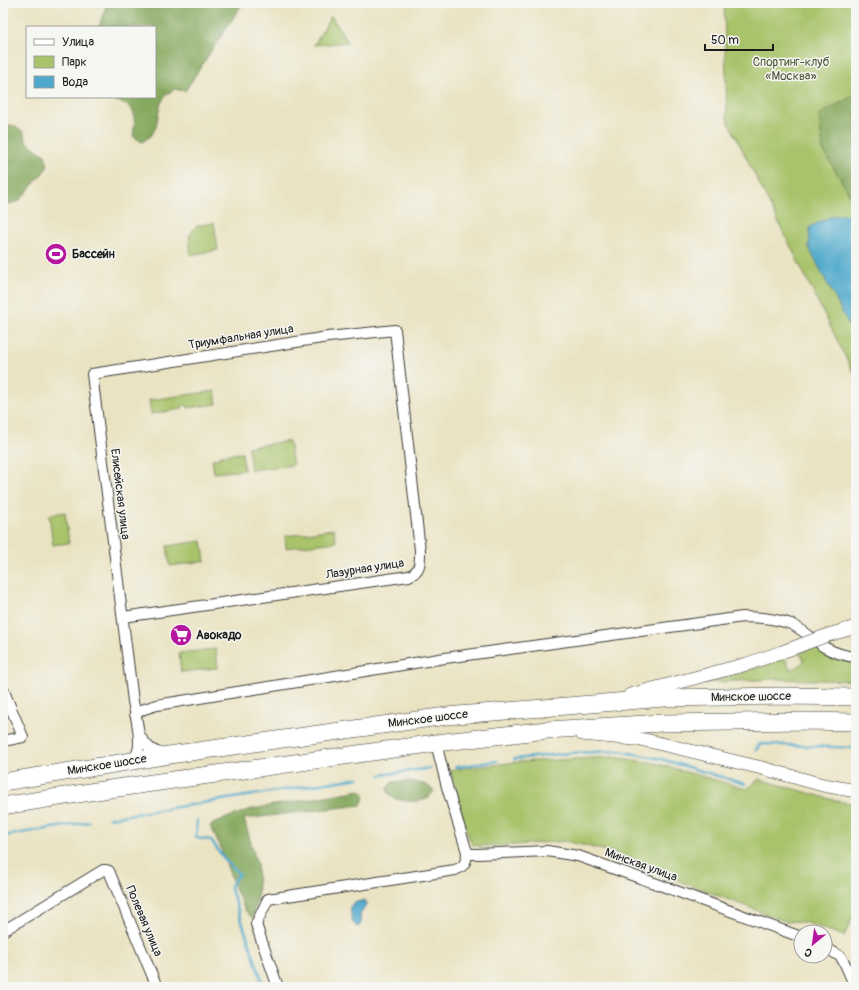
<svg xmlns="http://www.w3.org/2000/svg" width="859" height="990" font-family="Pangolin,sans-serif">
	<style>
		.green { fill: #a8c36a; stroke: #627043 }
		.forest { fill: #86a95e; stroke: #51623d }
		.water { fill: #4ea8cb; stroke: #356274 }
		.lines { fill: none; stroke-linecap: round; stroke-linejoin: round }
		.stream { stroke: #4ea8cb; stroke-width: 2.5 }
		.minor-casing { stroke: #3b3a35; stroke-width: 12 }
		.tertiary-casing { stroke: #3b3a35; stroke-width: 14 }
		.trunk-casing { stroke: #3b3a35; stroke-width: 18 }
		.minor { stroke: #fff; stroke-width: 10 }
		.tertiary { stroke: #fff; stroke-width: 13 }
		.trunk { stroke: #fff; stroke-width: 17 }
		.tertiary-bridge-casing { stroke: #3b3a35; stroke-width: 14; stroke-linecap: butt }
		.tertiary-bridge { stroke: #fff; stroke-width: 13 }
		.labels { text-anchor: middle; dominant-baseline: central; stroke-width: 3; stroke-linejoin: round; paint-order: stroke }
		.park-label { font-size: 12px; fill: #4d5637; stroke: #f6f6f2 }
		.poi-label { font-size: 12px; font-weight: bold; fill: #1c1c1c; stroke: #f6f6f2; text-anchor: start }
		.street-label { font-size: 12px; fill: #1c1c1c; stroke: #f6f6f2 }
	</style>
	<rect width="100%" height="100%" fill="#f6f6f2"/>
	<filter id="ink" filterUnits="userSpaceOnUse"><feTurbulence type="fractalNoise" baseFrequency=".025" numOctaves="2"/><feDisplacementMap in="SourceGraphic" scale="8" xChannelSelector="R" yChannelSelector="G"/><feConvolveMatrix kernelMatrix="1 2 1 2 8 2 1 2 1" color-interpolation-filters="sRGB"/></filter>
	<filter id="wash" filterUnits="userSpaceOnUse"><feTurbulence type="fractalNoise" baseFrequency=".012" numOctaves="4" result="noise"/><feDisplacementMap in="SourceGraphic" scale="16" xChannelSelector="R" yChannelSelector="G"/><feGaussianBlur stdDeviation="0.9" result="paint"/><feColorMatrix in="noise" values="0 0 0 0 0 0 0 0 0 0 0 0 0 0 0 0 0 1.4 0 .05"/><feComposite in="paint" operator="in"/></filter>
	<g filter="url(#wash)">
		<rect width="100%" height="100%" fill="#eae3c2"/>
		<g class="green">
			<path d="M724 3H856V378L727 119Z"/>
			<path d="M331 16 348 42 314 45Z"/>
			<path d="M214 223 218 250 191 255 189 236 196 226Z"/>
			<path d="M215 391 217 404 188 408 187 405 182 406V409L151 414 149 400Z"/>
			<path d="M289 441 293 465 251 470 248 447Z"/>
			<path d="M242 453 244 470 214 473 212 459 220 458V455Z"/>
			<path d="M65 512 69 543 53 545 49 515Z"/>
			<path d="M334 529 336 542 286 548 285 536Z"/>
			<path d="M202 541 205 561 170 566 167 546Z"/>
			<path d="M817 646C830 656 840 661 856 662V681L773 679 703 683 743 672 785 658 790 669C796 668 801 666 804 660L800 653Z"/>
			<path d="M216 649 218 668 181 672 179 653Z"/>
			<path d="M612 757 655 763 747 789 759 779 837 801 856 804V911L844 936 804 922 785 921 661 874 644 862 616 853 565 841 516 845 479 846 473 845 469 838 450 770 517 762Z"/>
		</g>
		<g class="forest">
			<path d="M107 3H243L185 91 174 89 165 96 160 105 156 127 151 136 142 142 133 136C134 129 135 123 134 117 134 102 113 101 102 97H155V27H99Z"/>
			<path d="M856 94V205L823 150 819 115Z"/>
			<path d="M3 113 4 124 14 126 23 132 27 142 36 149 45 155 48 166 42 174 19 201 9 204H3Z"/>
			<path d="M410 781 427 785 434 791C432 793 430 796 428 798 421 803 399 802 392 797 390 795 388 792 387 789L392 782Z"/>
			<path d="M360 790 365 795 361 805 244 819 257 864 258 891 253 919 245 910 234 886 220 846 210 826 218 821 252 809Z"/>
		</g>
		<g class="water">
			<path d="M856 213V339L809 248 810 227 832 216Z"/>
			<path d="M365 900 367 904 360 915 361 924 359 926 357 927 352 921 350 907 353 903Z"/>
		</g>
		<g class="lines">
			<g class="stream">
				<path d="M756 750 760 744 856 748"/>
				<path d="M514 759 571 753 619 751 661 759 745 784"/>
				<path d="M456 767 497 761"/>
				<path d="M381 775 431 768"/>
				<path d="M109 818 358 778"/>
				<path d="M197 820 196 838 211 840 225 860 239 874 230 886 264 987"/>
				<path d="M3 836 89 822"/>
			</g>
		</g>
	</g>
	<g filter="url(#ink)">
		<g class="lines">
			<g class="minor-casing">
				<g id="minor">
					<path d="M123 617 409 576C421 571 420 562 420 550L395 330 328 337 92 374 133 701C135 714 143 742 137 753 136 756 133 758 130 760"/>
					<path d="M3 689 23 737 3 741"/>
					<path d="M135 714 144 709 157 705 445 658 743 617C759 617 775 618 791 624 803 630 813 639 824 647 833 652 845 656 856 657"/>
					<path d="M139 734C145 745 151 751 163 754"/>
					<path d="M467 852 471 854H477L547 851 578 856 657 884 801 937"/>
					<path d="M3 931 103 870H106L109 871 157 987"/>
					<path d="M825 947 841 957 846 966 855 987"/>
					<path d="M278 987 262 942 256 924 268 899 455 870C465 866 466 863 467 852L447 787 436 743"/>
				</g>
			</g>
			<g class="tertiary-casing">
				<g id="tertiary">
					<path d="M630 695 747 664 782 652"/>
					<path d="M582 734 645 740 762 768 823 785 856 791"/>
				</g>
			</g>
			<g class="trunk-casing">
				<g id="trunk">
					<path d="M3 782 169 755 446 716 664 698 784 696 856 697"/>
					<path d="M3 806 96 791 436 743 547 730 662 723 803 721 856 722"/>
				</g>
			</g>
			<use href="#minor" class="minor"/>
			<use href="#tertiary" class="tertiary"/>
			<use href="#trunk" class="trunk"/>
			<g class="tertiary-bridge-casing">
				<path id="tertiary-bridge" d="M782 652 828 635 856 627"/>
			</g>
			<use href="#tertiary-bridge" class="tertiary-bridge"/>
		</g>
	</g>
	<defs>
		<g id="stadium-disc" transform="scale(1.15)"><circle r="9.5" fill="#b5179e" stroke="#f6f6f2"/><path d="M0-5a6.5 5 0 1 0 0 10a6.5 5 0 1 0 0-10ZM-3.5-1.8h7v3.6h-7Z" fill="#fff"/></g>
		<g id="supermarket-disc" transform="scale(1.15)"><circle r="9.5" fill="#b5179e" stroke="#f6f6f2"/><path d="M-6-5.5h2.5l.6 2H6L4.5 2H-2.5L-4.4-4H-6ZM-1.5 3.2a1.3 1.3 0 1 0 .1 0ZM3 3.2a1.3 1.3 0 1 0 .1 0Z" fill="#fff"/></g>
	</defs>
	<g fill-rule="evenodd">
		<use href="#stadium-disc" x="56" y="254"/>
		<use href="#supermarket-disc" x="181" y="635"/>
	</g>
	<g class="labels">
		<g class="park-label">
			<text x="791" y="62">Спортинг-клуб<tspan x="791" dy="14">«Москва»</tspan></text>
		</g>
		<g class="poi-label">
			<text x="72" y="254">Бассейн</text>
			<text x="196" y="635">Авокадо</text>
		</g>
		<g class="street-label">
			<text transform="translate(241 337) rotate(-9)">Триумфальная улица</text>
			<text transform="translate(120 494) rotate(83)">Елисейская улица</text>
			<text transform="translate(365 569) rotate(-9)">Лазурная улица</text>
			<text transform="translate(751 697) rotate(-1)">Минское шоссе</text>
			<text transform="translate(428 719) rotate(-7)">Минское шоссе</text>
			<text transform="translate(107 765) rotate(-9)">Минское шоссе</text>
			<text transform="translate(641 865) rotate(20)">Минская улица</text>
			<text transform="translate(144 921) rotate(67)">Полевая улица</text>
		</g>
	</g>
	<rect width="859" height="990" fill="none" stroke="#f6f6f2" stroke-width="16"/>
	<rect x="26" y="26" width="130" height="72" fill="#f6f6f2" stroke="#9f9f9c"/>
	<rect x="34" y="39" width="20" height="6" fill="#ffffff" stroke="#9f9f9c"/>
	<text x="62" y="46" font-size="12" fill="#1c1c1c">Улица</text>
	<rect x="34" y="56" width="20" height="12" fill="#a8c36a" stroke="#9f9f9c"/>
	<text x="62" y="66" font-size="12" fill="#1c1c1c">Парк</text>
	<rect x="34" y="76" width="20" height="12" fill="#4ea8cb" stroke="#9f9f9c"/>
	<text x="62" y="86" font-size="12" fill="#1c1c1c">Вода</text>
	<g transform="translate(813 944) rotate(209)"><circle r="19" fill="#f6f6f2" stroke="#9f9f9c"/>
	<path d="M0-3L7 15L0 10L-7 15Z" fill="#b5179e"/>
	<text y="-6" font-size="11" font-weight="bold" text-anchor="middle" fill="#1c1c1c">С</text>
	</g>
	<path d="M705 44v6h68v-6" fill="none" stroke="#1c1c1c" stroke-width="2"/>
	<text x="711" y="44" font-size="12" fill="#1c1c1c" stroke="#f6f6f2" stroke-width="3" paint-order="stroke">50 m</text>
</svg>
